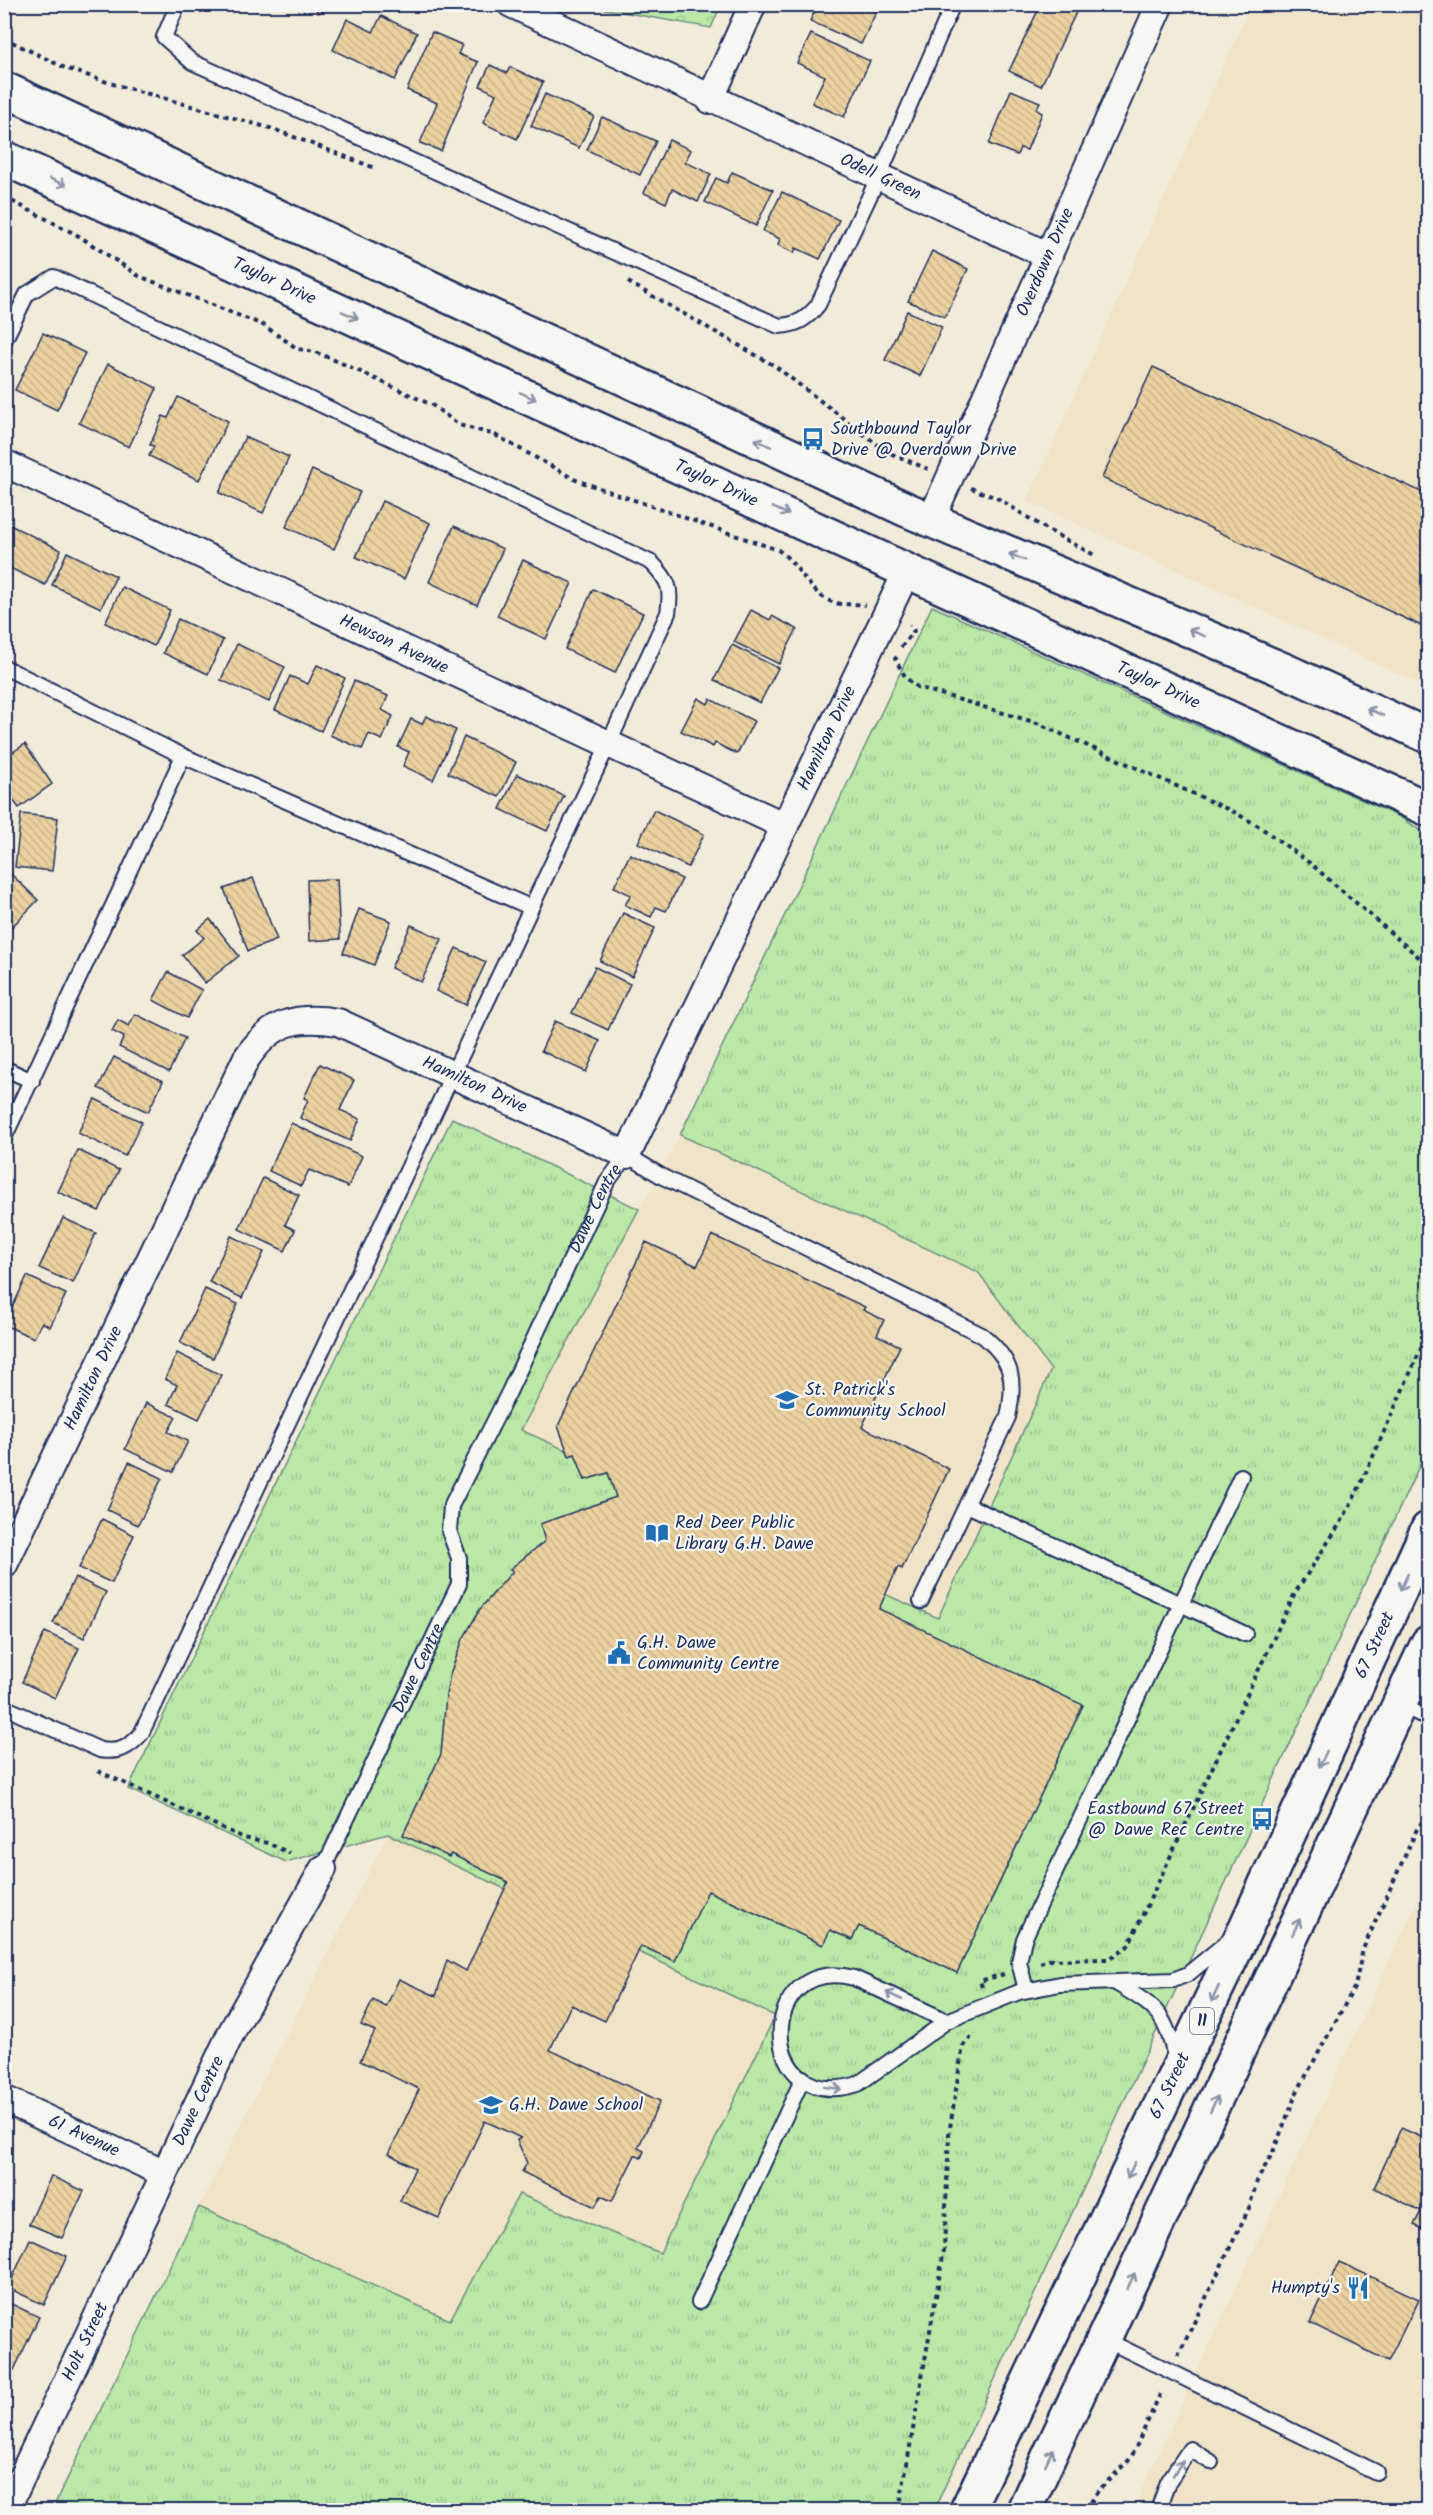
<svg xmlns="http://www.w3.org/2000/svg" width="1433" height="2515" font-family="Kalam,sans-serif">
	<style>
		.built { fill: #f1e3c8 }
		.forest { fill: url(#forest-crowns); stroke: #6a8c82; stroke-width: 1.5 }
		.park { fill: url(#park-tufts); stroke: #6a8c82; stroke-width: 1.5 }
		.building { fill: url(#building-back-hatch); stroke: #1b2f5e; stroke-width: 1.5 }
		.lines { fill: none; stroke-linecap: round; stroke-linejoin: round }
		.service-casing { stroke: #1b2f5e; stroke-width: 18 }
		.minor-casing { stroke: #1b2f5e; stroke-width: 30 }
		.secondary-casing { stroke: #1b2f5e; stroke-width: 38 }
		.primary-casing { stroke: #1b2f5e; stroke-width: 38 }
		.path { stroke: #1b2f5e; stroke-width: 4; stroke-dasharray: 4.5 4.5; stroke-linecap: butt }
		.service { stroke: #f6f6f2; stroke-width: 14 }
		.minor { stroke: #f6f6f2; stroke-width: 26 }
		.secondary { stroke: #f6f6f2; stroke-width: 33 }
		.primary { stroke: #f6f6f2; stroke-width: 33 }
		.oneway { stroke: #8892a8 }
		.labels { text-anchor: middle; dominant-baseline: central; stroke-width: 4.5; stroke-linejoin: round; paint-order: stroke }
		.shield { fill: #f6f6f2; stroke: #5d6b8a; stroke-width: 1.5 }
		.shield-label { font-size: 16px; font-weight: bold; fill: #1b2f5e }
		.street-label { font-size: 18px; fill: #1b2f5e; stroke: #f6f6f2 }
		.poi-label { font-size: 18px; fill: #1b2f5e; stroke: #f6f6f2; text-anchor: start }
	</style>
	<defs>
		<pattern id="forest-crowns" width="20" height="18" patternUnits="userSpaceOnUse" patternTransform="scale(1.5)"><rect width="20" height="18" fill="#bae8a6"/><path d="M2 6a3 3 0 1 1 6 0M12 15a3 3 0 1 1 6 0" fill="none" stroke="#9fc791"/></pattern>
		<pattern id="park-tufts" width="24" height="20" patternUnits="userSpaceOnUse" patternTransform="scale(1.5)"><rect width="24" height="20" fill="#bae8a6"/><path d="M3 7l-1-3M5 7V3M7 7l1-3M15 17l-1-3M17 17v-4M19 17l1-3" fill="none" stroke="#9fc791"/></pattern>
		<pattern id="building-back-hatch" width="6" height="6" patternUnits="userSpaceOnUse" patternTransform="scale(1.5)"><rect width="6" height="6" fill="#ebd1a0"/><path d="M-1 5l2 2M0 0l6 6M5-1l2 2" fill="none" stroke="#c9b48c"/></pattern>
	</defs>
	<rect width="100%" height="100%" fill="#f3ebd9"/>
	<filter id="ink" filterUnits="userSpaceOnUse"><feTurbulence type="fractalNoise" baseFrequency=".0167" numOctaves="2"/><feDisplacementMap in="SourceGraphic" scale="12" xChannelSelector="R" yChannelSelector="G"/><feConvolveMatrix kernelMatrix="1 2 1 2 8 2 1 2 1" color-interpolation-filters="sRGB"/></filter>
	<g filter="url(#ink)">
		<g class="built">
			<path d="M1251 5H1428V688L1027 501Z"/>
			<path d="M680 1135 978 1272 1051 1371 938 1618 520 1430Z"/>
			<path d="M388 1834 775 2016 660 2253 519 2195 450 2321 199 2207Z"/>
			<path d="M1428 1878V2510H1132Z"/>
		</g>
		<path class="forest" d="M583 5 721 4V5L711 28Z"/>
		<path class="park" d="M932 606 1400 817 1428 835V1447L934 2510H52L199 2207 450 2320 519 2194 660 2253 775 2016 388 1834 286 1862 128 1789 452 1118 639 1209 521 1430 938 1618 1051 1370 978 1272 680 1135Z"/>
		<g class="building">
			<path d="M314 4H339L318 13Z"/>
			<path d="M818 4H880L861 44 810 21Z"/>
			<path d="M1041 4H1080L1041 86 1009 71Z"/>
			<path d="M381 16 417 33 395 80 333 50 347 19 373 32Z"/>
			<path d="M432 32 462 45 458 54 478 62 441 151 420 143 437 103 407 90Z"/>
			<path d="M811 34 870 61 844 117 812 103 825 76 797 63Z"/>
			<path d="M490 65 507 73 510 67 543 82 517 139 483 123 496 94 480 86Z"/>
			<path d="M1011 90 1040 102 1036 109 1042 113 1027 150 1020 148 1017 155 989 144Z"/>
			<path d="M545 94 594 116 579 148 531 126Z"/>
			<path d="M602 117 656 141 640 175 587 150Z"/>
			<path d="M669 140 691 150 685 162 711 174 698 202 672 189 666 203 644 193Z"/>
			<path d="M732 172 773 190 756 226 705 202 716 178 727 183Z"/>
			<path d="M782 192 839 220 820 259 796 248 794 253 778 245 780 239 763 231Z"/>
			<path d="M932 251 968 269 945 317 908 301Z"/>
			<path d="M907 311 942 327 920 376 885 360Z"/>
			<path d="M43 333 85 353 57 410 15 390Z"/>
			<path d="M108 364 157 388 129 447 79 423Z"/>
			<path d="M1153 367 1428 495V629L1102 478Z"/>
			<path d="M178 397 228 421 199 480 149 456 154 446 150 445 163 416 168 418Z"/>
			<path d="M245 437 289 457 263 513 219 493Z"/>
			<path d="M312 470 360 492 334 549 286 527Z"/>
			<path d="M382 501 430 523 404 579 356 557Z"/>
			<path d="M8 524 61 550 45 585 4 565V532Z"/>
			<path d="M454 526 503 549 477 605 429 582Z"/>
			<path d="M67 552 116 576 101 608 52 585Z"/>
			<path d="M523 560 572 583 546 639 497 616Z"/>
			<path d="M122 587 170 610 154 646 105 623Z"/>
			<path d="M593 589 643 613 615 673 565 649Z"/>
			<path d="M751 610 770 620 772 616 797 629 779 664 734 642Z"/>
			<path d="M178 619 223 640 208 674 163 653Z"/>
			<path d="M237 644 285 667 269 702 221 680Z"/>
			<path d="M732 645 778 668 760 703 714 680Z"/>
			<path d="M317 665 345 678 321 731 275 710 290 676 308 684Z"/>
			<path d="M354 681 388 696 382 710 393 716 382 740 369 734 362 749 330 735Z"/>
			<path d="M698 698 708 704 710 699 754 721 737 754 715 743 713 747 681 731Z"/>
			<path d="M426 716 456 730 433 780 403 766 409 752 398 747 411 719 422 724Z"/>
			<path d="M464 737 516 762 499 797 448 773Z"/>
			<path d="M25 744 52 784 19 808 4 788V758Z"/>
			<path d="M517 774 564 796 547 831 500 809Z"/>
			<path d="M654 810 704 834 688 867 638 843Z"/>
			<path d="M21 814 58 818 52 871 15 867Z"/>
			<path d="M630 854 682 879 666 911 656 907 651 917 625 905 631 895 614 887Z"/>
			<path d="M11 874 38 900 4 935V880Z"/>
			<path d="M253 878 277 940 248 951 224 889Z"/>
			<path d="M337 879 340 939 309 941 307 880Z"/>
			<path d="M359 909 391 921 374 965 343 953Z"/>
			<path d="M623 913 655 928 632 977 600 961Z"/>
			<path d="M210 919 239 956 205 983 182 955 204 938 197 930Z"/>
			<path d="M411 925 442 939 421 982 391 968Z"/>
			<path d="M456 948 486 962 466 1005 436 991Z"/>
			<path d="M595 967 630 984 608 1030 572 1013Z"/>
			<path d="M168 972 202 990 187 1018 153 1000Z"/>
			<path d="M135 1014 185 1038 169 1072 119 1047 124 1037 112 1031 118 1020 129 1026Z"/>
			<path d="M555 1021 600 1041 586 1072 541 1051Z"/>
			<path d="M114 1057 163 1081 148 1112 98 1088Z"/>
			<path d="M320 1064 354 1080 340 1110 360 1119 350 1141 300 1118 308 1100 304 1098Z"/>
			<path d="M95 1099 142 1122 125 1156 78 1133Z"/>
			<path d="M291 1123 362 1156 348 1187 309 1170 301 1186 269 1171Z"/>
			<path d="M78 1150 119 1170 99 1211 58 1192Z"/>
			<path d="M263 1178 299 1195 285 1225 295 1230 285 1251 239 1229Z"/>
			<path d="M63 1218 96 1233 73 1283 39 1268Z"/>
			<path d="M712 1235 865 1307 863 1310 884 1320 877 1335 900 1346 862 1427 949 1469 902 1569 898 1567 879 1609 1083 1705 957 1973 859 1926 852 1940 830 1930 823 1945 708 1891 675 1961 641 1946 605 2021 571 2005 550 2050 660 2101 638 2148 644 2151 641 2158 635 2155 612 2201 601 2196 595 2207 522 2172 527 2163 517 2140 521 2138 485 2121 439 2218 400 2201 415 2168 389 2154 419 2089 360 2061 375 2031 361 2025 373 2000 386 2007 399 1979 436 1996 447 1960 466 1971 508 1882 451 1854 449 1857 403 1835 441 1754 446 1695 450 1674 463 1639 480 1609 513 1571 510 1569 545 1541 540 1524 616 1497 608 1473 585 1480 575 1454 569 1456 558 1426 646 1242 697 1266Z"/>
			<path d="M231 1236 264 1252 242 1298 209 1282Z"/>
			<path d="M27 1276 66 1294 50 1327 42 1322 34 1338 4 1325Z"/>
			<path d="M205 1289 238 1304 213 1358 180 1343Z"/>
			<path d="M177 1353 221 1375 199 1419 168 1404 177 1385 165 1379Z"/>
			<path d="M146 1403 176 1417 168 1432 188 1441 173 1472 125 1449Z"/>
			<path d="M129 1462 162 1478 138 1525 107 1510Z"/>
			<path d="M102 1519 134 1535 112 1583 79 1568Z"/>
			<path d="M75 1577 106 1592 84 1638 53 1623Z"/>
			<path d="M45 1632 79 1648 55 1698 22 1682Z"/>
			<path d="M1401 2128 1428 2140V2231L1414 2225 1421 2211 1374 2188Z"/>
			<path d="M51 2176 84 2191 62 2238 29 2224Z"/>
			<path d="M30 2239 67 2256 44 2305 8 2288Z"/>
			<path d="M1339 2262 1419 2299 1388 2361 1310 2323Z"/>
			<path d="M5 2301 39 2317 14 2370 4 2365Z"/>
		</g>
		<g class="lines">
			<g class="service-casing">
				<g id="service">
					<path d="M178 4 164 37 192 62 779 326C797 325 807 319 818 305L879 176 953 4"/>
					<path d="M4 341 27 294 54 277 652 563C669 581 672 588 668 613L608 745 141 1734C129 1748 118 1753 100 1750L4 1707"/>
					<path d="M4 667 183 756 530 907"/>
					<path d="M4 1068 32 1081"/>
					<path d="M4 1138 183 756"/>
					<path d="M967 1505 1245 1634"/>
					<path d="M1400 1705 1428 1718"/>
					<path id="s1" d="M323 1869 459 1584V1558L449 1531 451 1506 509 1392 607 1182 627 1155 663 1177 982 1335C1013 1360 1016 1380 1008 1417L921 1601"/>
					<path d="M1116 1983C1158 2009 1164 2011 1176 2060"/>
					<path d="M1026 1990 1019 1962 1024 1939 1241 1476"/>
					<path d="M947 2021 854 1978C756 1953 755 2116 858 2084L947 2021 1019 1992 1060 1984 1173 1980 1188 1974 1232 1938"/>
					<path d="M699 2302 803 2078"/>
					<path d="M1104 2339 1376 2472"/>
					<path d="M1158 2510 1168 2482 1190 2449 1211 2462"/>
				</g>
			</g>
			<g class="minor-casing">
				<g id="minor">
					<path id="s2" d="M511 4 1049 256"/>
					<path d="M710 100 753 4"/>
					<path id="s3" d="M4 463 785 826"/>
					<path id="s4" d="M931 520 1160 4"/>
					<path id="s5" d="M4 1565 246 1059C271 1022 295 1015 338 1022L627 1155 908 569"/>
					<path id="s6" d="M4 2099 163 2173"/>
					<path id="s7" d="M6 2510 231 2033 323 1869"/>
				</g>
			</g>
			<g class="secondary-casing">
				<g id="secondary">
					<path d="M4 89 905 509 1288 672 1428 736"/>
					<path id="s8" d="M4 158 1428 809"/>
				</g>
			</g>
			<g class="primary-casing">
				<g id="primary">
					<path id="s9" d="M967 2510 1247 1925 1428 1529"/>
					<path d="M1024 2510 1428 1643"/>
				</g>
			</g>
			<g class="path">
				<path d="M4 38 65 68 113 84 273 129 375 168"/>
				<path d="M4 197 79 236 139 276 263 325 298 349 315 352 339 362 432 405 459 425 495 435 576 480 778 550C799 564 808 592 832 602 843 606 854 603 865 605"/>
				<path d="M628 282 775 366 887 452 928 469"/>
				<path d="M971 488 999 499 1046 529 1096 556"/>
				<path d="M901 647 914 631 910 625"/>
				<path d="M897 657 895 659 906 678 917 687 1037 723 1234 812 1260 827 1311 864 1428 965"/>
				<path d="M98 1771 244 1838 267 1843 290 1853"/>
				<path d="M1040 1963 1049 1960 1109 1959 1128 1946 1295 1593 1343 1519 1358 1490 1428 1333"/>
				<path d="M982 1987 980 1981 1004 1974"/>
				<path d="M1178 2356 1249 2208 1257 2181 1273 2152 1296 2094 1355 1986 1363 1949 1417 1829 1428 1814"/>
				<path d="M899 2510 944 2250 949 2134 960 2064 963 2046 974 2033"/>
				<path d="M1086 2510 1098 2491 1131 2458 1162 2390"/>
			</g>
			<use href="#service" class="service"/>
			<use href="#minor" class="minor"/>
			<use href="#secondary" class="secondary"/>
			<use href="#primary" class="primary"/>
		</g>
		<defs><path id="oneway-shaft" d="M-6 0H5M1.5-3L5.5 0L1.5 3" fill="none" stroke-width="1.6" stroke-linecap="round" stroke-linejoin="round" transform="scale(1.5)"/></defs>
		<g class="oneway">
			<use href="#oneway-shaft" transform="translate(58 182) rotate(24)"/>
			<use href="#oneway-shaft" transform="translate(350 315) rotate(24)"/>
			<use href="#oneway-shaft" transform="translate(528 396) rotate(24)"/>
			<use href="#oneway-shaft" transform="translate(763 443) rotate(-155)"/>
			<use href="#oneway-shaft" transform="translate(781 511) rotate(24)"/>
			<use href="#oneway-shaft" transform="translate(1017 557) rotate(-157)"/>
			<use href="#oneway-shaft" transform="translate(1197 633) rotate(-157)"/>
			<use href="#oneway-shaft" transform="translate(1375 712) rotate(-156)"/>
			<use href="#oneway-shaft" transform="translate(1404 1582) rotate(115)"/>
			<use href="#oneway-shaft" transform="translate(1323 1759) rotate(115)"/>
			<use href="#oneway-shaft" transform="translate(1296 1927) rotate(-65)"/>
			<use href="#oneway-shaft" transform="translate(1215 1994) rotate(115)"/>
			<use href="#oneway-shaft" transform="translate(894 1996) rotate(-155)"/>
			<use href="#oneway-shaft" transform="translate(833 2088) rotate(7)"/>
			<use href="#oneway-shaft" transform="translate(1214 2104) rotate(-65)"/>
			<use href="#oneway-shaft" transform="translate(1131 2170) rotate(116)"/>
			<use href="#oneway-shaft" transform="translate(1131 2281) rotate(-65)"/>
			<use href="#oneway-shaft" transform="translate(1049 2457) rotate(-65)"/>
			<use href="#oneway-shaft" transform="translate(1178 2468) rotate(-56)"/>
		</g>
	</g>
	<defs>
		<g id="bus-bare" transform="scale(1.8)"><path d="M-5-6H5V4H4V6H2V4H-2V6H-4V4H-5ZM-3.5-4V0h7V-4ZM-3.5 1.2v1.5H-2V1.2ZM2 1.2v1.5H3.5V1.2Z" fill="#1f6fb2" stroke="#f6f6f2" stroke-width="2.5" paint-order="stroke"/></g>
		<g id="school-bare" transform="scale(1.8)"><path d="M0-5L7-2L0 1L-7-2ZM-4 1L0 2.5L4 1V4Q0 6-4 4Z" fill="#1f6fb2" stroke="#f6f6f2" stroke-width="2.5" paint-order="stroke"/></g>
		<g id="library-bare" transform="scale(1.8)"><path d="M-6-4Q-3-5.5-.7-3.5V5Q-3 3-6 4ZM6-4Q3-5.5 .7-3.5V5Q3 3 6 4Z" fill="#1f6fb2" stroke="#f6f6f2" stroke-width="2.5" paint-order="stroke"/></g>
		<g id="civic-bare" transform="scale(1.8)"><path d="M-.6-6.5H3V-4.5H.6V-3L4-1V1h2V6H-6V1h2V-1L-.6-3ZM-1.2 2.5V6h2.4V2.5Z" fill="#1f6fb2" stroke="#f6f6f2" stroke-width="2.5" paint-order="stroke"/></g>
		<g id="restaurant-bare" transform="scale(1.8)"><path d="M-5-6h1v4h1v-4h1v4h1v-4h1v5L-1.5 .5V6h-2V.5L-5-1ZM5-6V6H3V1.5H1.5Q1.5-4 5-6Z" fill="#1f6fb2" stroke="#f6f6f2" stroke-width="2.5" paint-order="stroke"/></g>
	</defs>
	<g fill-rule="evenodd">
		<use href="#bus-bare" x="813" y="439"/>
		<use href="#school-bare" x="787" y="1400"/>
		<use href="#library-bare" x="657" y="1533"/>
		<use href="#civic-bare" x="619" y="1653"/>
		<use href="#bus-bare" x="1262" y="1819"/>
		<use href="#school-bare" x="491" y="2105"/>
		<use href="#restaurant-bare" x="1358" y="2288"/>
	</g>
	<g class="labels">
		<rect class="shield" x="1190" y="2008" width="24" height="26" rx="4.5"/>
		<g class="shield-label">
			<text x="1202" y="2021">11</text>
		</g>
		<g class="street-label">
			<text stroke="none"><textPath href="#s2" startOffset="408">Odell Green</textPath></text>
			<text stroke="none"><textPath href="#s4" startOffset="282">Overdown Drive</textPath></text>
			<text stroke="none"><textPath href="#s8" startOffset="297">Taylor Drive</textPath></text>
			<text stroke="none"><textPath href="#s8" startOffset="783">Taylor Drive</textPath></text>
			<text stroke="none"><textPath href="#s3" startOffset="430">Hewson Avenue</textPath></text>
			<text stroke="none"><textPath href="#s8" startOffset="1269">Taylor Drive</textPath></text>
			<text stroke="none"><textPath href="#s5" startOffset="1448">Hamilton Drive</textPath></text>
			<text stroke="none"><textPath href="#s5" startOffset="818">Hamilton Drive</textPath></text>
			<text stroke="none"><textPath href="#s1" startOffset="726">Dawe Centre</textPath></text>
			<text stroke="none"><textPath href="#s5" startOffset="207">Hamilton Drive</textPath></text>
			<text stroke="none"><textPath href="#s9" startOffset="956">67 Street</textPath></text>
			<text stroke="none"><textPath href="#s1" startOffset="222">Dawe Centre</textPath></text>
			<text stroke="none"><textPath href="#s9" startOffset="470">67 Street</textPath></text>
			<text stroke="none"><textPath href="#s7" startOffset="452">Dawe Centre</textPath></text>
			<text stroke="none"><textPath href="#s6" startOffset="88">61 Avenue</textPath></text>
			<text stroke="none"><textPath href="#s7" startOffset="186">Holt Street</textPath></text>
		</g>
		<g class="poi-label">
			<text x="831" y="429">Southbound Taylor<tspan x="831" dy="21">Drive @ Overdown Drive</tspan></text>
			<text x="805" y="1390">St. Patrick's<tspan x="805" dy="21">Community School</tspan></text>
			<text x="675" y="1523">Red Deer Public<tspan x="675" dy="21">Library G.H. Dawe</tspan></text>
			<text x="637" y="1643">G.H. Dawe<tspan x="637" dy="21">Community Centre</tspan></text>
			<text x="1244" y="1809" text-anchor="end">Eastbound 67 Street<tspan x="1244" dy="21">@ Dawe Rec Centre</tspan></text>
			<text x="509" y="2105">G.H. Dawe School</text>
			<text x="1340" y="2288" text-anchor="end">Humpty's</text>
		</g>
	</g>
	<rect width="1433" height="2515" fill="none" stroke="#f6f6f2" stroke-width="24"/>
	<rect x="12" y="12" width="1409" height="2491" fill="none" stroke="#1b2f5e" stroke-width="2" filter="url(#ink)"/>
</svg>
